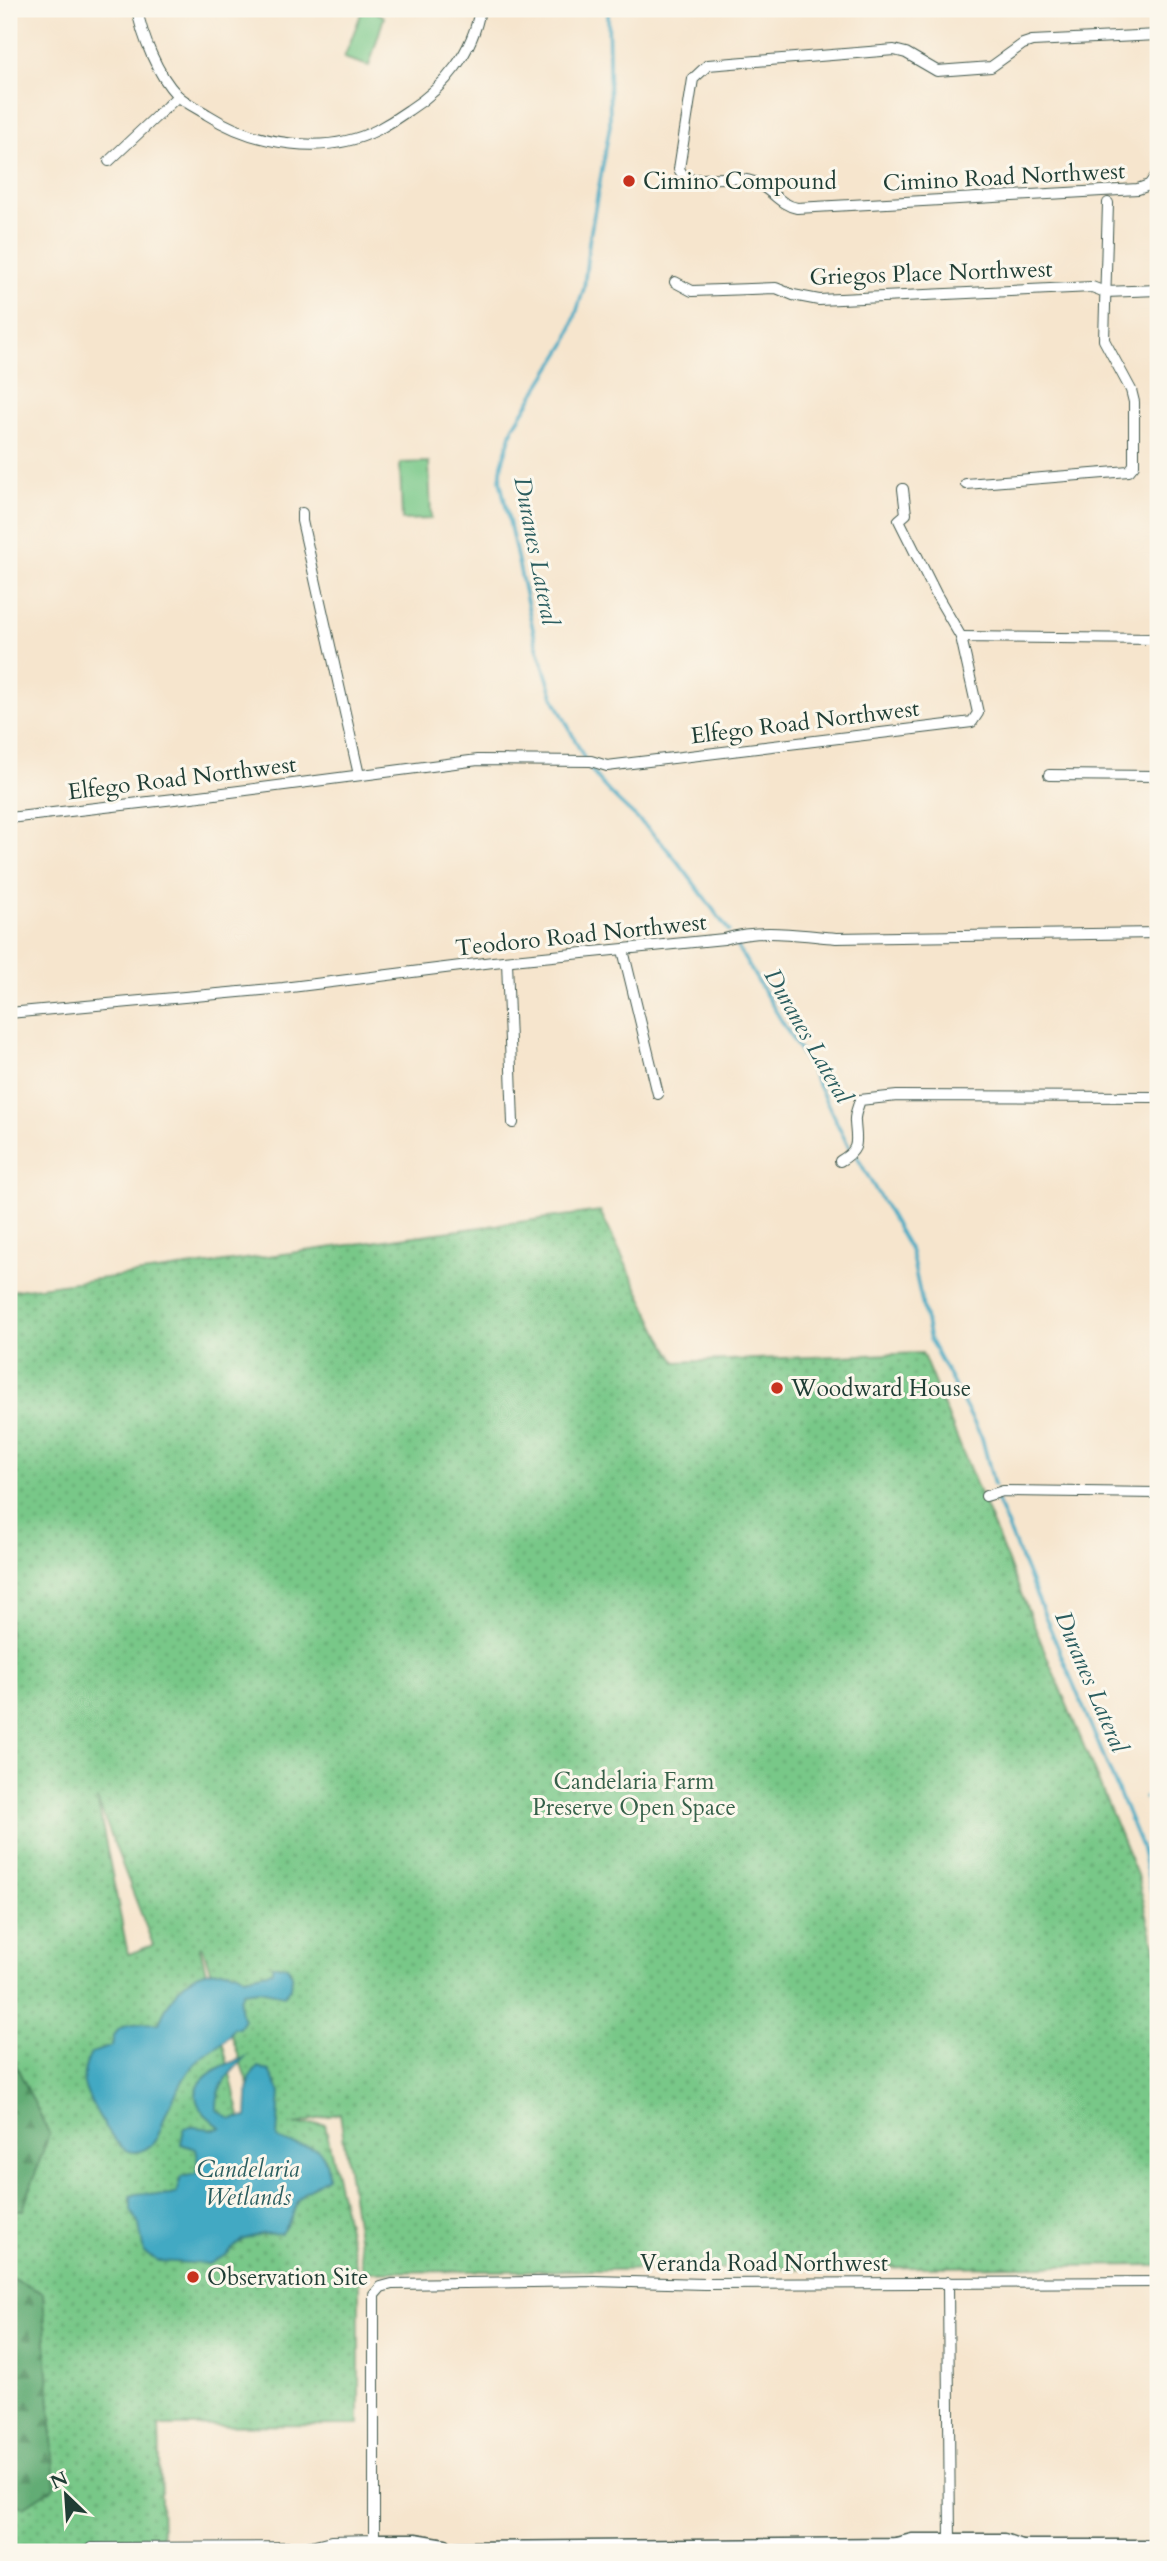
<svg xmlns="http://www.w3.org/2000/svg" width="1167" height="2561" font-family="Cardo,serif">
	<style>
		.grass { fill: url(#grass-dots); stroke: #4c825e; stroke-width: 2; fill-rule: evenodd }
		.forest { fill: url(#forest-firs); stroke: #407454; stroke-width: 2 }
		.garden { fill: #78c888; stroke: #4c825e; stroke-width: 2 }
		.water { fill: #43a9c3; stroke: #31737c; stroke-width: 2 }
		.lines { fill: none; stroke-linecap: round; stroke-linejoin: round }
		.stream { stroke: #43a9c3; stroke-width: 3.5 }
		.minor-casing { stroke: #3f564b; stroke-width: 12 }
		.tertiary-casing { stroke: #3f564b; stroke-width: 15 }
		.minor { stroke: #fff; stroke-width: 10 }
		.tertiary { stroke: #fff; stroke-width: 12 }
		.poi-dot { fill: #c8321e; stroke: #fbf7ec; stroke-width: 2.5 }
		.labels { text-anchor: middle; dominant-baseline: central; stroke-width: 6; stroke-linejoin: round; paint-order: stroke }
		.street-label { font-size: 23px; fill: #1f3d34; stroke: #fbf7ec }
		.poi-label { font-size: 23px; fill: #1f3d34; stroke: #fbf7ec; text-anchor: start }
		.park-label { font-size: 23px; fill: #356049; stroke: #fbf7ec }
		.water-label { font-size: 24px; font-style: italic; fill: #2a5d5f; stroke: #fbf7ec }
	</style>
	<defs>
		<pattern id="grass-dots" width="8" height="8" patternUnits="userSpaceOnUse" patternTransform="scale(1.75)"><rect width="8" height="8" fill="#78c888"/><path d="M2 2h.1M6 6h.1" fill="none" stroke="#62a470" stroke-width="1.8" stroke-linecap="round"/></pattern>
		<pattern id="forest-firs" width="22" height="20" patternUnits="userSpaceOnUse" patternTransform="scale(1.75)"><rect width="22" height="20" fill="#62ac74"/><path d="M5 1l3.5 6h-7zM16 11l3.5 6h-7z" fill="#508d60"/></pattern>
	</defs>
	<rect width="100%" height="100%" fill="#fbf7ec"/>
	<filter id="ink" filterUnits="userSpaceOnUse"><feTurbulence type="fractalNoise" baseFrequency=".0143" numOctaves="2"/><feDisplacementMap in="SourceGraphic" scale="14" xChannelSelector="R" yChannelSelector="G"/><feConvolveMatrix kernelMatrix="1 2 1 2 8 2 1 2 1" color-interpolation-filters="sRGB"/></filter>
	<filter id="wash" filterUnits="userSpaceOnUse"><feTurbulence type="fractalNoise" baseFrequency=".00686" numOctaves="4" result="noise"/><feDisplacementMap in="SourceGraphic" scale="28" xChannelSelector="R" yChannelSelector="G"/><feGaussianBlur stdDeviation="1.57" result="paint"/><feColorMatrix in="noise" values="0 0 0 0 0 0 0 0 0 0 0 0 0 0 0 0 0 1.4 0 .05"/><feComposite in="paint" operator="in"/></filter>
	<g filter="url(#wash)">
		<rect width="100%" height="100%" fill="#f6e5cd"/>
		<path class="grass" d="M600 1211 660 1335 676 1362 922 1353 1137 1875 1158 1960V2265L363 2272 340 2113 294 2125 325 2124 359 2279V2425L159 2426 162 2538H59V2552H9V1291ZM97 1799 153 1945 129 1954H128ZM202 1946 262 2127 243 2129 200 1947Z"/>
		<g class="forest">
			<path d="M9 1928 11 1984 9 2013 12 2057 49 2133 23 2210H9Z"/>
			<path d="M9 2277 43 2293 55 2487 24 2507 9 2501Z"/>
		</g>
		<g class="garden">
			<path d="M363 9H372L384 17 369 66 344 58Z"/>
			<path d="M429 462 431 519 402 520 400 463Z"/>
		</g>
		<g class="water">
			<path d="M272 1966H287L292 1975 291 1988 284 1995 259 1990 243 1992C238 2001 239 2010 244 2020L239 2028H233C227 2043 218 2045 207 2053 199 2059 190 2069 185 2077 179 2088 172 2100 167 2111 160 2126 161 2142 143 2150 136 2153 129 2153 123 2148 112 2140 87 2099 84 2084 82 2074 86 2063 91 2053L112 2046C114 2019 137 2024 159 2023 172 1994 184 1973 218 1970 227 1969 237 1971 244 1977L272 1971Z"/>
			<path d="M245 2058C229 2074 216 2085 217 2110L231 2119 247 2117 249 2078 258 2067 269 2071 280 2092 277 2138C301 2154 327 2134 328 2177L304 2192 297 2201 292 2217 281 2233 261 2234 242 2240 225 2256 209 2264 158 2261 144 2253 139 2225 131 2210V2196C146 2188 160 2201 176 2193L181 2177 196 2174 199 2163 196 2149 181 2144 184 2128C200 2124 207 2132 221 2128 215 2123 209 2118 204 2113 178 2082 223 2064 245 2058Z"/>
		</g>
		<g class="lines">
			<g class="stream">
				<path d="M584 758 553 696 536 643 500 480 502 464 513 428 567 342 584 288 589 242 610 125 608 9"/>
				<path d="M588 765C608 798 642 819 666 848 689 874 708 904 729 931"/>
				<path d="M735 943 808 1065 849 1147"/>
				<path d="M856 1155 911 1252 930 1340 982 1438 994 1485"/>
				<path d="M997 1501 1141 1846 1158 1919"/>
				<path d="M1144 1798 1158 1797"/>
			</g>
		</g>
	</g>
	<g filter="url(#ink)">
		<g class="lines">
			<g class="minor-casing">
				<g id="minor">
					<path d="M137 9C142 36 157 74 177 95 185 103 199 109 208 115 255 145 326 156 377 130 388 124 399 117 409 110 445 87 473 52 480 9"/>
					<path d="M1158 35 1032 41 1023 44 991 67 937 71 906 53 894 50 708 65 693 79 679 169 686 180C708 179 733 175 754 182 770 187 779 205 797 208L1138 189 1149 185 1158 173"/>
					<path d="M109 161 178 96"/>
					<path d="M675 282 692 291 776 288 793 295 819 300 1092 287 1105 292 1158 290"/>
					<path d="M966 484 1129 471 1134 465V402L1131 390 1104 340 1108 203"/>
					<path d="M903 489 906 514 899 520 936 594 961 637"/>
					<path d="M302 513V521L359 775"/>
					<path d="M1049 775 1158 776"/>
					<path d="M9 818 192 797 478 760 591 761 607 766 972 722 978 713 961 637 1158 639"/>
					<path d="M623 950 658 1094"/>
					<path d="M507 961 513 1123"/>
					<path d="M9 1013 283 988 493 962 724 939C761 928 798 935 836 938L1158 933"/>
					<path d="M840 1161C861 1149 856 1142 855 1122 854 1115 858 1107 860 1100L897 1096 1158 1097"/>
					<path d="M986 1496 1003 1491 1158 1493"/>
					<path d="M948 2282 950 2545"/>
					<path d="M91 2548 307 2547 331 2541 374 2540V2295L381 2287 392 2284 594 2281 704 2284 1158 2282"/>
					<path d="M311 2548 342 2552"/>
				</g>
			</g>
			<g class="tertiary-casing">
				<g id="tertiary">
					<path d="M896 2544 912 2551H1005L1021 2546H1158"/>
					<path d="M375 2552 374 2540H415L445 2545"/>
					<path d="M418 2552 460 2548 896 2544 912 2540H1004L1021 2546"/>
				</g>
			</g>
			<use href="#minor" class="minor"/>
			<use href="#tertiary" class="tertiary"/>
		</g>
	</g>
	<g class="poi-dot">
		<circle cx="629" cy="181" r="7"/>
		<circle cx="777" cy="1388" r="7"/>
		<circle cx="193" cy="2277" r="7"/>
	</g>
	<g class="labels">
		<g class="street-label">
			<text transform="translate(1004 177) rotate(-3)">Cimino Road Northwest</text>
			<text transform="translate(931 273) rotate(-2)">Griegos Place Northwest</text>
			<text transform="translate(805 722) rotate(-7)">Elfego Road Northwest</text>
			<text transform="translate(182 778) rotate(-7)">Elfego Road Northwest</text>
			<text transform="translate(581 935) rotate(-6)">Teodoro Road Northwest</text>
			<text x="764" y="2263">Veranda Road Northwest</text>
		</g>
		<g class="poi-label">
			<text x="643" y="181">Cimino Compound</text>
			<text x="791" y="1388">Woodward House</text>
			<text x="207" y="2277">Observation Site</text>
		</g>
		<g class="park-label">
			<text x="634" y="1781">Candelaria Farm<tspan x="634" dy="26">Preserve Open Space</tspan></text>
		</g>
		<g class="water-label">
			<text transform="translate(536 551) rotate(79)">Duranes Lateral</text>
			<text transform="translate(808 1036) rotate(60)">Duranes Lateral</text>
			<text transform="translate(1091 1682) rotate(67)">Duranes Lateral</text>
			<text x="248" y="2169">Candelaria<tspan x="248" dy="28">Wetlands</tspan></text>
		</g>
	</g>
	<rect width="1167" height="2561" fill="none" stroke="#fbf7ec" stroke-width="35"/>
	<g transform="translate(66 2495) rotate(335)" stroke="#fbf7ec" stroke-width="5" paint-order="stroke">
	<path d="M0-5L12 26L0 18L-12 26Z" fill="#1f3d34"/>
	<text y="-10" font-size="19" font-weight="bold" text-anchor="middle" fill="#1f3d34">N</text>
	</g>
</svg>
